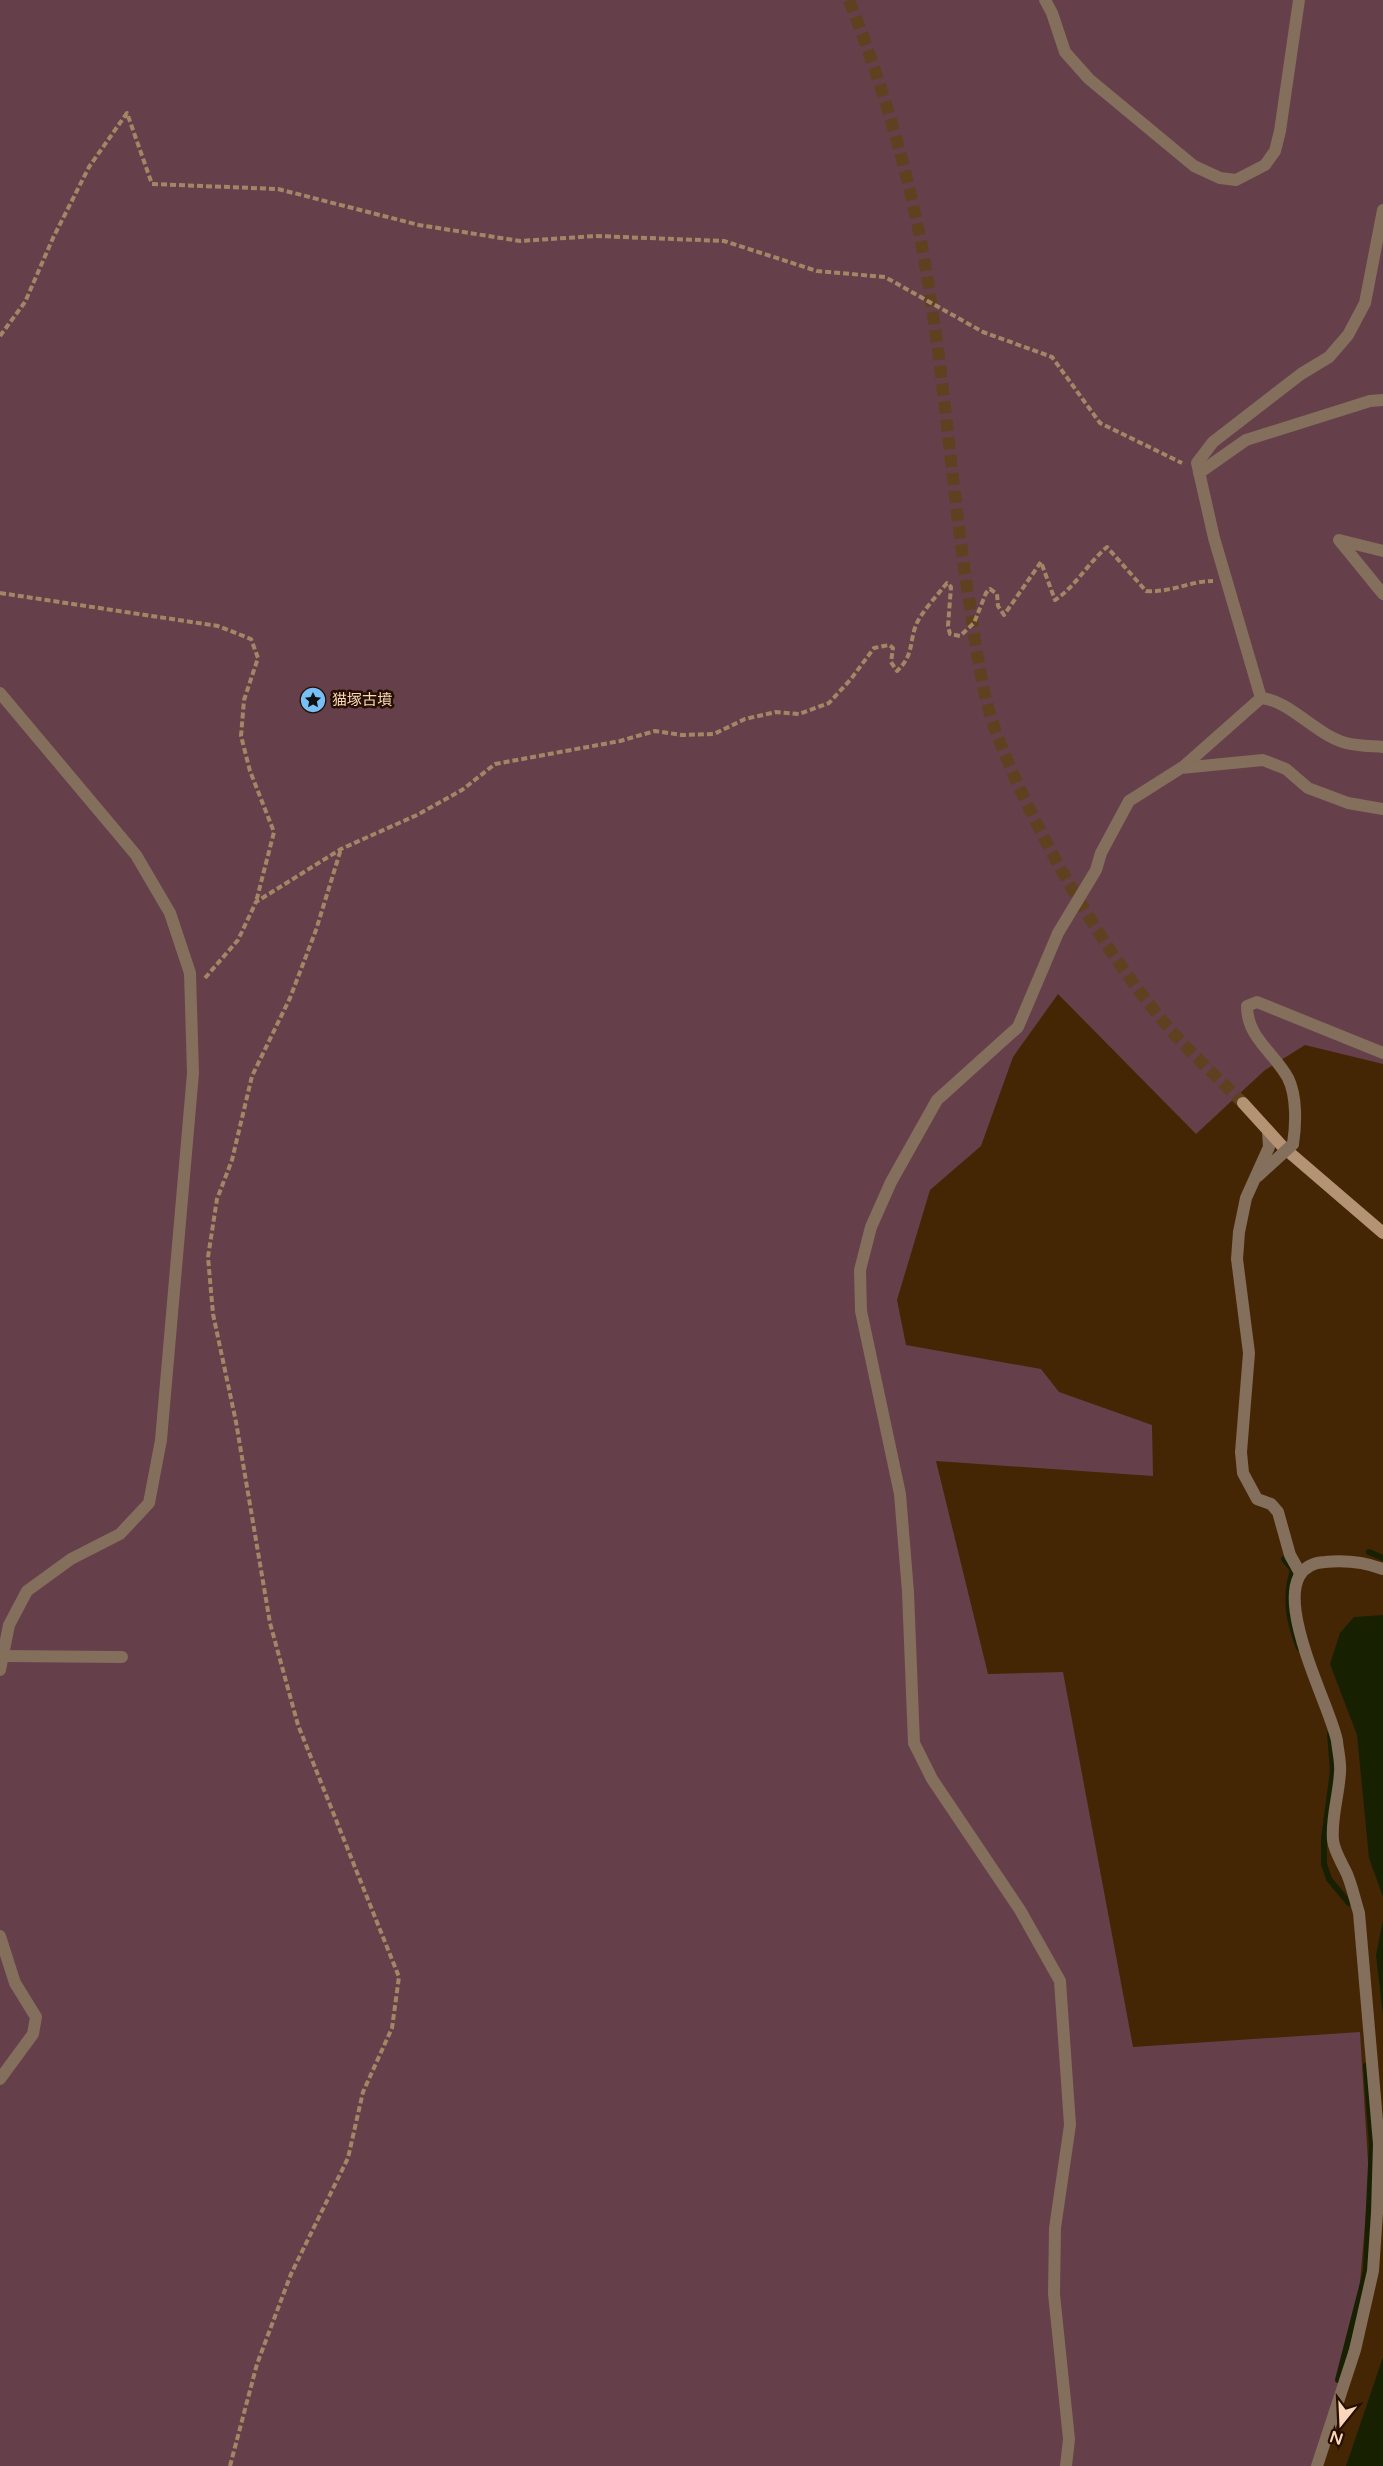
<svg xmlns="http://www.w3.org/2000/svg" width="1383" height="2466" font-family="'Varela Round','Noto Sans JP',sans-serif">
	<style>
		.green { fill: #653f49 }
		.water { fill: #182002 }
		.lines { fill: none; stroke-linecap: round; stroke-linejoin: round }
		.stream { stroke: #182002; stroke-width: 6 }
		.secondary-tunnel { stroke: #5f411f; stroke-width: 12; stroke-dasharray: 12 6; stroke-linecap: butt }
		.path { stroke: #a68566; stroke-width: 4; stroke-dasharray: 6 3; stroke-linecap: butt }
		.street { stroke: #846e5c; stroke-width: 12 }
		.secondary { stroke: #b49274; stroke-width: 12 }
		.street-bridge { stroke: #846e5c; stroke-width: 12 }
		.labels { text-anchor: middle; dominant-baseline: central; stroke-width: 5; stroke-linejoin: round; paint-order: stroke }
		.poi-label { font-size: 15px; fill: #f9d7ba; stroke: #270f00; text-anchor: start }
	</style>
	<rect width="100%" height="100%" fill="#442604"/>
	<path class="green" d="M0 0H1383V1064L1305 1045 1265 1070 1196 1134 1058 994 1013 1057 981 1146 930 1190 897 1300 906 1345 1041 1369 1059 1392 1152 1425 1153 1476 936 1461 988 1674 1063 1672 1133 2047 1360 2032 1369 2178 1356 2329 1320 2466H0Z"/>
	<g class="water">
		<path d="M1383 1615V1897L1369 1858 1357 1735 1330 1664 1340 1633 1354 1617Z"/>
		<path d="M1383 1920V2016L1376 1955Z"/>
		<path d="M1383 2357V2466H1346Z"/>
	</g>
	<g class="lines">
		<g class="stream">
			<path d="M1369 1552 1383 1558"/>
			<path d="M1284 1559 1293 1570C1284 1598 1289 1622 1299 1648"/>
			<path d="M1330 1734 1333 1771 1324 1839V1864L1329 1879 1349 1903"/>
			<path d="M1338 2380 1366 2271 1372 2144 1366 2066"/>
		</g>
		<path class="secondary-tunnel" d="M849 0C887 96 915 193 930 295 946 396 953 499 969 600 976 644 981 693 997 735 1033 828 1099 945 1163 1021 1187 1050 1216 1076 1243 1103"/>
		<g class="path">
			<path d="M0 336 25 302 53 238 89 167 127 113 152 184 278 189 419 225 520 241 596 236 724 241 817 271 885 277 983 332 1052 357 1100 423 1182 463"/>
			<path d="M0 593 218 626 251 639 258 658 244 700 241 736 250 771 274 832 256 902"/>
			<path d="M205 978 238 940 256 902 341 849 417 815 462 790 495 764 620 741 655 731 682 735 714 734 745 719 776 712 799 714 829 703 851 679 874 648 889 645 893 648 891 662 897 671C914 655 909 643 916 625 920 614 939 593 947 583L951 587 948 626 950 634 960 636 974 623 986 593 990 589 997 594 998 606 1004 615 1041 562 1055 600C1075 587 1088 563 1107 547L1146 591C1170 593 1190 581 1213 581"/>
			<path d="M230 2466 257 2364 291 2274 348 2158 363 2092 392 2028 399 1977 298 1725 270 1623 236 1422 213 1314 208 1257 217 1199 232 1160 252 1076 290 998 316 930 341 849"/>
		</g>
		<g class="street">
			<path d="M1045 0 1052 13 1065 52 1089 79 1194 166 1220 178 1236 180 1265 165 1275 151 1280 131 1299 0"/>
			<path d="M1383 210 1365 303 1348 335 1329 357 1301 374 1213 442 1197 463 1214 538 1261 698C1289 700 1316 735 1346 743 1357 746 1371 746 1383 747"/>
			<path d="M1199 473 1246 440 1370 401 1383 400"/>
			<path d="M1383 551 1339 540 1383 594"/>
			<path d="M0 693 136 855 170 913 190 973 193 1073 161 1440 149 1503 120 1534 71 1559 27 1591 9 1625 0 1670"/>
			<path d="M1183 767 1261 698"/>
			<path d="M1268 1131 1269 1147 1246 1198 1239 1232 1237 1259 1249 1353 1241 1452 1243 1473 1257 1499 1271 1504 1278 1512 1290 1555 1300 1573"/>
			<path d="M1293 1144C1296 1125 1297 1096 1288 1078 1274 1052 1247 1038 1247 1006L1257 1002 1383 1053"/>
			<path d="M3 1656 122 1657"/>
			<path d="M0 1936 15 1983 36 2017 33 2034 0 2079"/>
			<path d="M1066 2466 1069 2439 1054 2294 1055 2228 1070 2125 1060 1981 1020 1910 932 1779 914 1743 908 1592 900 1494 861 1311 860 1270 871 1227 891 1182 937 1100 1018 1027 1058 933 1096 870 1101 853 1129 801 1181 768 1263 760 1286 769 1308 788 1348 803 1383 809"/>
			<path d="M1317 2466 1355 2350 1373 2271 1377 2213 1379 2144 1359 1913C1355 1900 1352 1886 1347 1874 1342 1863 1334 1851 1333 1840 1331 1817 1339 1795 1340 1772 1341 1763 1338 1751 1337 1741 1331 1705 1253 1566 1325 1562 1345 1560 1364 1562 1383 1569"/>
		</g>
		<path class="secondary" d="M1243 1103 1283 1147 1383 1233"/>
		<path class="street-bridge" d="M1258 1176 1293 1144"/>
	</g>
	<defs>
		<g id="sight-disc" transform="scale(1.35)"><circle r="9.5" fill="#76c0f7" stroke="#270f00"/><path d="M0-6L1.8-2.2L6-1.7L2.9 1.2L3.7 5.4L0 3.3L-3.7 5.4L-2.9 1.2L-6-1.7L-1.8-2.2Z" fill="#111"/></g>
	</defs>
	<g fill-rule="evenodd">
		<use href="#sight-disc" x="313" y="700"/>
	</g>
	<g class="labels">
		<g class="poi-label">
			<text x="332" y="700">猫塚古墳</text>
		</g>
	</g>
	<g transform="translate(1341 2424) rotate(198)" stroke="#270f00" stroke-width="4.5" paint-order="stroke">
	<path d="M0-4.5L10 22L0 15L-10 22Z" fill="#f9d7ba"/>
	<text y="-9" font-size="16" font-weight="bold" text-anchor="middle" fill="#f9d7ba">N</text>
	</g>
</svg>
